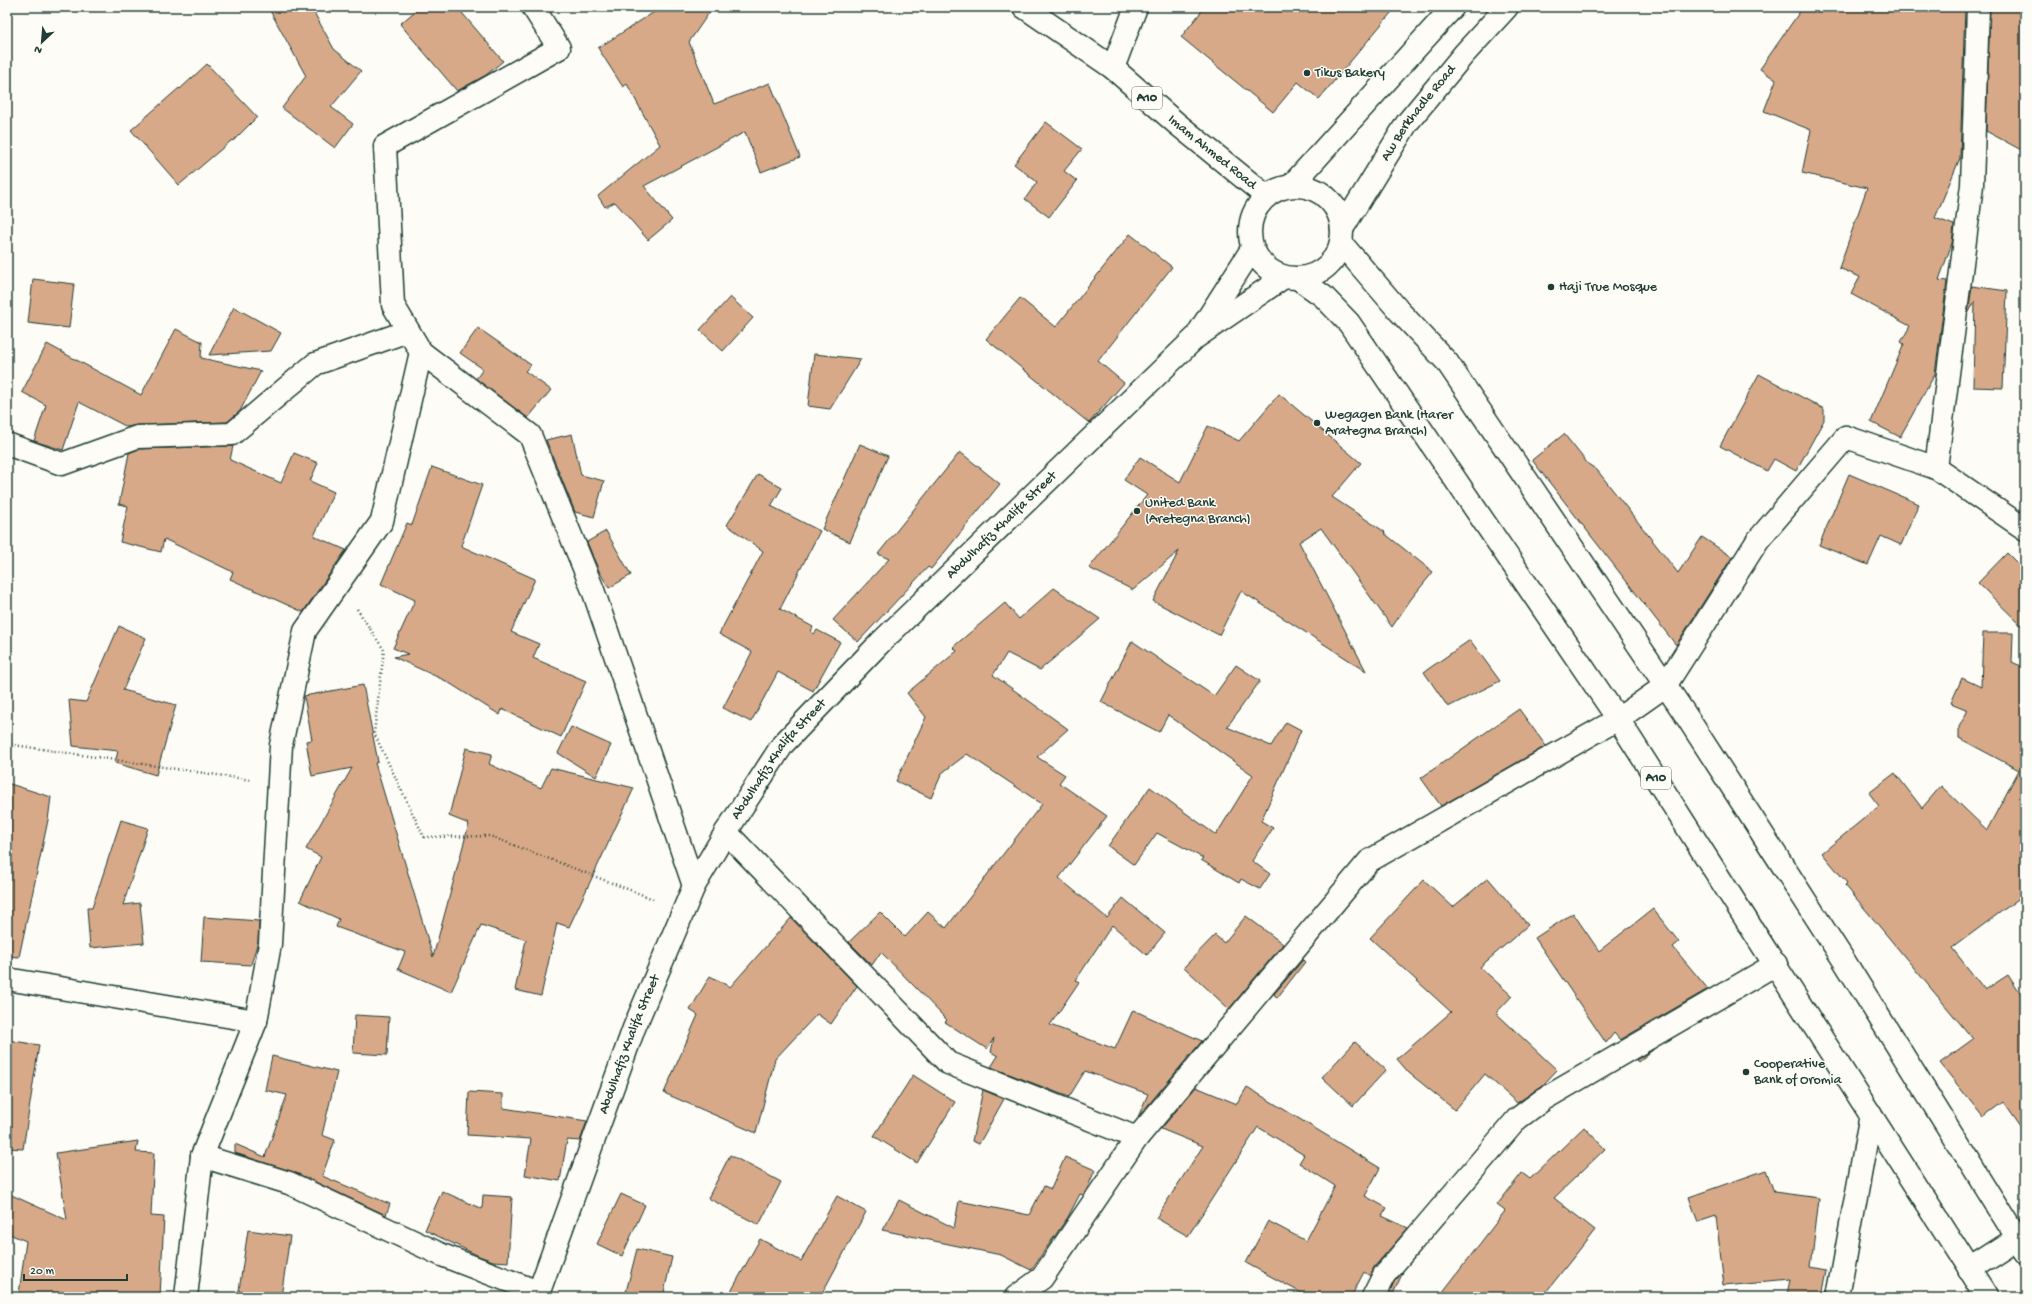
<svg xmlns="http://www.w3.org/2000/svg" width="2032" height="1304" font-family="'Gochi Hand',sans-serif">
	<style>
		.building { fill: #d8a989; stroke: #1f3d34 }
		.lines { fill: none; stroke-linecap: round; stroke-linejoin: round }
		.street-casing { stroke: #1f3d34; stroke-width: 25 }
		.secondary-casing { stroke: #1f3d34; stroke-width: 25 }
		.highway-casing { stroke: #1f3d34; stroke-width: 25 }
		.path { stroke: #1f3d34; stroke-width: 2.5; stroke-dasharray: 1 3; stroke-linecap: butt }
		.street { stroke: #fdfcf7; stroke-width: 22 }
		.secondary { stroke: #fdfcf7; stroke-width: 22 }
		.highway { stroke: #fdfcf7; stroke-width: 22 }
		.poi-dot { fill: #1f3d34; stroke: #fdfcf7; stroke-width: 1.5 }
		.labels { text-anchor: middle; dominant-baseline: central; stroke-width: 3; stroke-linejoin: round; paint-order: stroke }
		.shield { fill: #fdfcf7; stroke: #62766e; stroke-width: 1 }
		.shield-label { font-size: 13px; font-weight: bold; fill: #1f3d34 }
		.poi-label { font-size: 14px; fill: #1f3d34; stroke: #fdfcf7; text-anchor: start }
		.street-label { font-size: 14px; fill: #1f3d34; stroke: #fdfcf7 }
	</style>
	<rect width="100%" height="100%" fill="#fdfcf7"/>
	<filter id="ink" filterUnits="userSpaceOnUse"><feTurbulence type="fractalNoise" baseFrequency=".025" numOctaves="2"/><feDisplacementMap in="SourceGraphic" scale="8" xChannelSelector="R" yChannelSelector="G"/><feConvolveMatrix kernelMatrix="1 2 1 2 8 2 1 2 1" color-interpolation-filters="sRGB"/></filter>
	<g filter="url(#ink)">
		<g class="building">
			<path d="M268 7H311L334 49 361 71 331 107 353 124 335 148 282 108 306 76Z"/>
			<path d="M420 7H457L503 61 486 75 457 91 400 24Z"/>
			<path d="M662 7H713L689 42 714 104 770 83 800 157 761 172 745 132 644 186 672 220 648 240 615 202 605 207 598 196 660 145 627 84 623 87 598 48Z"/>
			<path d="M1205 7H1396L1319 99 1298 82 1273 112 1181 37Z"/>
			<path d="M1803 7H1965L1960 158 1935 218 1954 225 1952 243 1939 280 1947 281 1935 374 1900 437 1871 422 1904 344 1901 342 1910 326 1851 294 1860 277 1839 268 1867 188 1802 173 1811 130 1764 111 1776 80 1760 69Z"/>
			<path d="M1990 7H2025V152L1986 131Z"/>
			<path d="M207 64 257 117 233 141 232 140 179 185 131 130 179 88 180 89Z"/>
			<path d="M1046 122 1082 149 1064 171 1077 181 1049 217 1025 199 1037 182 1014 164Z"/>
			<path d="M1130 234 1172 267 1098 361 1124 383 1089 423 986 339 1020 298 1056 327Z"/>
			<path d="M33 279 74 284 69 328 28 323Z"/>
			<path d="M1972 286 2007 291 2003 388 1973 387 1975 301 1968 314Z"/>
			<path d="M730 297 753 318 723 351 700 330Z"/>
			<path d="M234 307 281 333 271 351 209 355Z"/>
			<path d="M478 328 531 365 525 371 551 390 528 418 476 379 483 369 460 353Z"/>
			<path d="M176 329 202 342 201 358 261 371 240 411 227 422 137 425 127 427 79 402 63 450 34 441 46 405 22 392 47 344 141 395Z"/>
			<path d="M814 354 861 359 830 409 808 406Z"/>
			<path d="M1759 374 1824 409V420L1796 471 1774 459 1767 471 1720 446Z"/>
			<path d="M1279 394 1361 463 1332 497 1385 532 1384 533 1433 572 1411 599 1392 627 1321 528 1299 542 1366 671 1241 591 1219 635 1153 601 1179 551 1133 590 1089 568 1147 495 1124 480 1140 457 1180 482 1208 426 1239 441Z"/>
			<path d="M572 434 581 475 604 481 594 517 575 512 546 440Z"/>
			<path d="M1564 434 1588 464 1597 470 1678 573 1702 537 1732 557 1676 645 1532 460Z"/>
			<path d="M860 444 888 456 850 542 822 529Z"/>
			<path d="M233 446 230 460 281 483 294 453 318 463 310 481 334 492 314 536 346 550 303 612 230 579 233 572 164 539 161 552 120 542 128 506 119 504 129 453 139 449Z"/>
			<path d="M960 452 1000 484 931 569 928 567 858 642 833 620 889 559 878 554Z"/>
			<path d="M432 467 482 485 461 546 535 579 511 632 539 644 533 658 586 681 561 737 502 709 500 715 446 681 394 657 408 654 393 648 415 600 381 584 407 523 412 525Z"/>
			<path d="M758 474 782 488 771 506 820 531 780 609 813 627 811 632 814 634 817 630 840 642 813 691 778 672 751 722 723 708 752 652 719 634 763 551 727 525Z"/>
			<path d="M1849 474 1919 504 1901 545 1881 536 1868 565 1819 545Z"/>
			<path d="M606 531 631 575 609 588 599 571 587 542Z"/>
			<path d="M2007 553 2025 571V629L1978 583Z"/>
			<path d="M1054 588 1100 619 1040 670 1007 653 993 675 1068 729 1037 757 1065 775 1059 783 1107 816 1059 878 1107 918 1123 898 1165 933 1147 955 1112 925 1076 980 1079 982 1050 1025 1115 1049 1133 1010 1202 1041 1138 1117 1148 1094 1085 1071 1069 1097 991 1067 998 1056 991 1052 994 1038 987 1049 945 1022 947 1020 881 952 872 965 849 942 880 912 905 937 928 912 946 928 1042 804 967 754 942 773 931 798 896 781 926 717 907 693 957 651 953 647 1005 603 1019 619Z"/>
			<path d="M119 626 146 638 123 690 176 705 156 775 115 763 118 751 73 746 69 700 86 702Z"/>
			<path d="M1983 633H2013L2012 662 2025 668V894L1952 948 1985 990 2008 975 2025 1001V1133L2003 1102 1983 1117 1940 1063 1973 1039 1845 885 1847 883 1822 853 1879 806 1869 793 1895 773 1922 808 1941 786 1987 830 2019 770 1959 738V727L1968 710 1951 703 1962 678 1981 687Z"/>
			<path d="M1470 640 1500 681 1448 707 1424 672Z"/>
			<path d="M1132 641 1214 696 1236 665 1260 681 1227 727 1271 746 1286 722 1301 730 1261 821 1273 828 1252 861 1270 874 1260 889 1241 879 1239 883 1201 860 1203 858 1157 833 1134 865 1108 846 1150 787 1216 835 1253 775 1168 715 1159 732 1101 702Z"/>
			<path d="M363 685 378 762 375 763 433 957 469 824 449 816 466 748 492 754 489 764 541 788 551 768 634 788 569 927 557 923 541 996 515 990 526 940 481 925 451 992 398 969 405 952 336 927 339 919 300 901 321 857 306 849 352 768 312 776 306 741 312 740 304 696Z"/>
			<path d="M1519 709 1546 746 1441 806 1421 778Z"/>
			<path d="M571 727 611 745 596 777 558 753Z"/>
			<path d="M7 783 51 797 48 820 19 957 7 956Z"/>
			<path d="M121 820 148 828 123 905 140 903 144 943 90 948 87 908H92Z"/>
			<path d="M1488 878 1528 925 1480 967 1512 996 1496 1013 1557 1070 1543 1085 1517 1103 1485 1074 1455 1110 1409 1073 1397 1059 1451 1012 1370 938 1424 880 1453 907Z"/>
			<path d="M1653 909 1679 942 1673 947 1708 989 1620 1040 1614 1033 1606 1043 1535 938 1573 913 1599 951Z"/>
			<path d="M1246 916 1283 944 1229 1009 1184 967 1215 935 1224 943Z"/>
			<path d="M204 917 259 921 258 941 251 965 201 962Z"/>
			<path d="M791 918 857 986 831 1024 817 1014 775 1059 756 1133 664 1093 698 1015 690 1010 710 976 730 987Z"/>
			<path d="M1303 960 1305 962 1277 998 1274 994Z"/>
			<path d="M355 1015 389 1017 387 1055 353 1053Z"/>
			<path d="M7 1040 39 1045 23 1149 7 1148Z"/>
			<path d="M1355 1042 1386 1070 1353 1106 1322 1077Z"/>
			<path d="M1654 1049 1638 1062 1636 1060Z"/>
			<path d="M272 1056 337 1072 322 1135 335 1140 322 1176 390 1204 386 1215 294 1172 235 1153V1144L265 1157 287 1095 265 1090Z"/>
			<path d="M913 1075 955 1102 917 1163 874 1136Z"/>
			<path d="M1196 1087 1237 1104 1247 1087 1380 1168 1365 1196 1387 1208 1382 1216 1408 1228 1374 1267 1370 1276 1364 1272 1351 1297H1309L1246 1263 1268 1221 1306 1241 1335 1186 1299 1163 1304 1155 1258 1127 1188 1236 1156 1218 1203 1146 1161 1129Z"/>
			<path d="M983 1090 1004 1099 979 1144 972 1141Z"/>
			<path d="M469 1092 503 1094V1108L587 1121 580 1141 567 1140 560 1181 525 1175 531 1139 467 1135Z"/>
			<path d="M1584 1127 1605 1149 1554 1198 1595 1230 1542 1297H1439L1505 1211 1497 1205 1522 1173 1530 1179Z"/>
			<path d="M138 1141 136 1152 154 1153 151 1216 164 1217 160 1297H38L19 1294 26 1241 7 1233V1193L67 1220 56 1153Z"/>
			<path d="M730 1155 781 1182 759 1225 708 1198Z"/>
			<path d="M1065 1157 1095 1170 1087 1189 1083 1195 1080 1194 1068 1217 1031 1270 1001 1255 882 1230 899 1200 954 1228 959 1201 1029 1215 1044 1186 1051 1189Z"/>
			<path d="M1766 1170 1774 1192 1819 1198 1811 1267 1827 1270 1822 1297H1786L1789 1280 1724 1286 1716 1216 1698 1222 1689 1197Z"/>
			<path d="M442 1191 482 1209 483 1195 512 1197 508 1262 493 1261 479 1256 425 1230Z"/>
			<path d="M621 1194 645 1205 622 1256 597 1244Z"/>
			<path d="M837 1196 866 1212 820 1297H728L760 1239 801 1261Z"/>
			<path d="M248 1230 290 1236 281 1297H238Z"/>
			<path d="M637 1249 672 1257 663 1297H648L626 1292Z"/>
			<path d="M1403 1272 1393 1294 1390 1291 1394 1282Z"/>
		</g>
		<g class="lines">
			<g class="street-casing">
				<g id="street">
					<path d="M533 7 559 48 385 146 393 305 421 352 530 435 593 590 694 886"/>
					<path d="M1113 68 1136 7"/>
					<path d="M7 444 62 464 137 437 232 434 315 364 408 331"/>
					<path d="M1936 468 1972 185 1978 7"/>
					<path d="M726 832 948 1063 1137 1138"/>
					<path d="M7 979 256 1021"/>
					<path d="M202 1156 289 1183 442 1255 538 1292"/>
					<path d="M1969 1270 2025 1234"/>
					<path d="M186 1297 202 1156 256 1021 270 944 281 745 305 631 382 521 421 352"/>
					<path d="M1016 1297 1042 1278 1137 1138 1369 861 1618 719 1665 686 1758 540 1846 437 1936 468 2025 529"/>
					<path d="M1373 1297 1384 1275 1517 1119 1544 1099 1776 964"/>
					<path d="M1838 1297 1871 1114"/>
				</g>
			</g>
			<g class="secondary-casing">
				<g id="secondary">
					<path d="M1292 185 1453 7"/>
					<path id="s1" d="M1342 229 1407 123 1464 54 1507 7"/>
					<path d="M1199 332 1252 249"/>
					<path id="s2" d="M537 1297 634 1028 694 886 726 832 783 744 880 643 1195 338 1284 277"/>
				</g>
			</g>
			<g class="highway-casing">
				<g id="highway">
					<path id="s3" d="M1024 7 1113 68 1176 123 1266 196"/>
					<circle cx="1296" cy="232" r="46"/>
					<path d="M1341 243 1400 312 1447 362 1685 714 1843 959 2025 1251"/>
					<path d="M1299 279 1323 296 1349 323 1618 719 1987 1297"/>
				</g>
			</g>
			<g class="path">
				<path d="M357 609 384 650 374 733 424 837 490 836 656 900"/>
				<path d="M7 744 251 780"/>
			</g>
			<use href="#street" class="street"/>
			<use href="#secondary" class="secondary"/>
			<use href="#highway" class="highway"/>
		</g>
	</g>
	<g class="poi-dot">
		<circle cx="1307" cy="73" r="4"/>
		<circle cx="1551" cy="287" r="4"/>
		<circle cx="1317" cy="423" r="4"/>
		<circle cx="1137" cy="511" r="4"/>
		<circle cx="1746" cy="1072" r="4"/>
	</g>
	<g class="labels">
		<g class="shield">
			<rect x="1132" y="87" width="30" height="22" rx="3"/>
			<rect x="1641" y="767" width="30" height="22" rx="3"/>
		</g>
		<g class="shield-label">
			<text x="1147" y="98">A10</text>
			<text x="1656" y="778">A10</text>
		</g>
		<g class="poi-label">
			<text x="1315" y="73">Tikus Bakery</text>
			<text x="1559" y="287">Haji True Mosque</text>
			<text x="1325" y="415">Wegagen Bank (Harer<tspan x="1325" dy="16">Arategna Branch)</tspan></text>
			<text x="1145" y="503">United Bank<tspan x="1145" dy="16">(Aretegna Branch)</tspan></text>
			<text x="1754" y="1064">Cooperative<tspan x="1754" dy="16">Bank of Oromia</tspan></text>
		</g>
		<g class="street-label">
			<text stroke="none"><textPath href="#s1" startOffset="139">Aw Berkhadle Road</textPath></text>
			<text stroke="none"><textPath href="#s3" startOffset="238">Imam Ahmed Road</textPath></text>
			<text stroke="none"><textPath href="#s2" startOffset="917">Abdulhafiz Khalifa Street</textPath></text>
			<text stroke="none"><textPath href="#s2" startOffset="593">Abdulhafiz Khalifa Street</textPath></text>
			<text stroke="none"><textPath href="#s2" startOffset="269">Abdulhafiz Khalifa Street</textPath></text>
		</g>
	</g>
	<rect width="2032" height="1304" fill="none" stroke="#fdfcf7" stroke-width="24"/>
	<rect x="12" y="12" width="2008" height="1280" fill="none" stroke="#1f3d34" stroke-width="1.5" filter="url(#ink)"/>
	<g transform="translate(42 42) rotate(206)" stroke="#fdfcf7" stroke-width="3" paint-order="stroke">
	<path d="M0-3L7 15L0 10L-7 15Z" fill="#1f3d34"/>
	<text y="-6" font-size="11" font-weight="bold" text-anchor="middle" fill="#1f3d34">N</text>
	</g>
	<path d="M24 1274v6h103v-6" fill="none" stroke="#1f3d34" stroke-width="2"/>
	<text x="30" y="1274" font-size="12" fill="#1f3d34" stroke="#fdfcf7" stroke-width="3" paint-order="stroke">20 m</text>
</svg>
